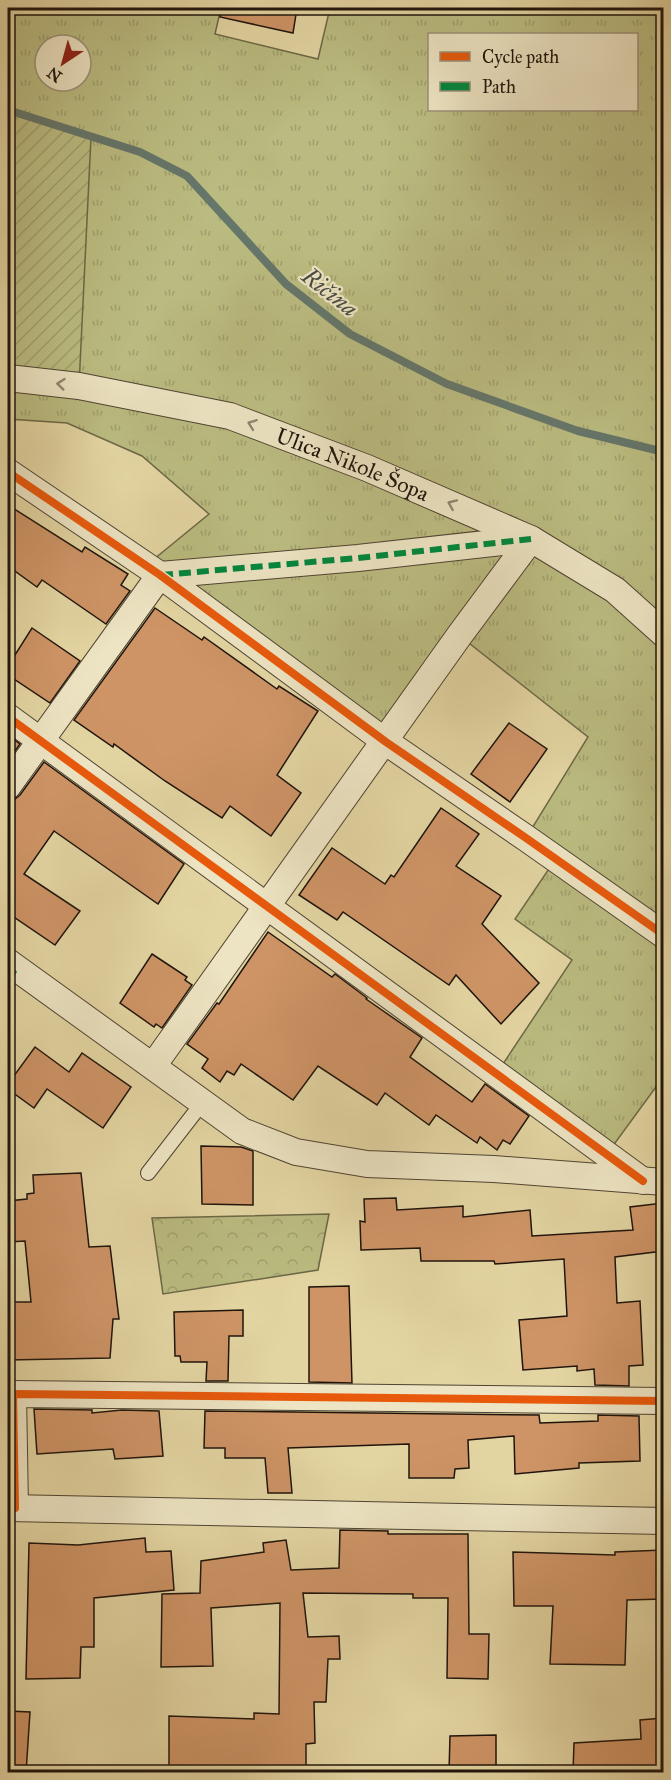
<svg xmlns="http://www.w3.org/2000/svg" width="671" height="1780" font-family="'IM FELL Great Primer',serif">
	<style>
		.grass { fill: url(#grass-tufts); stroke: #6c6846; stroke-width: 1.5; fill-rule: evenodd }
		.forest { fill: url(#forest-crowns); stroke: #6c6846; stroke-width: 1.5 }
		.garden { fill: url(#garden-furrows); stroke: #6c6846; stroke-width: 1.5 }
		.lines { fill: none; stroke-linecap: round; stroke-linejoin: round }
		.stream { stroke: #65766a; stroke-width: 8 }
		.building { fill: #ce9466; stroke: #1e140c; stroke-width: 1.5 }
		.lane-casing { stroke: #4f4432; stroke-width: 16 }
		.street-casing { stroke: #4f4432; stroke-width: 28 }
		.lane { stroke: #ede4c3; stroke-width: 14 }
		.street { stroke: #ede4c3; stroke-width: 26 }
		.quiet { stroke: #00873e; stroke-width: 6; stroke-dasharray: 12 6; stroke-linecap: butt }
		.cycleway-casing { stroke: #ede4c3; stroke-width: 11 }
		.cycleway { stroke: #e8590c; stroke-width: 8 }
		.oneway { stroke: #908671 }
		.labels { text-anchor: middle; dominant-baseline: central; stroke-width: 4.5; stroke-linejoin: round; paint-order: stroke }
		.street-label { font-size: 22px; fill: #1e140c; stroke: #ede4c3 }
		.water-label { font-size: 24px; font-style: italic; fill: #484d43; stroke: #ede4c3 }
	</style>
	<defs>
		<pattern id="grass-tufts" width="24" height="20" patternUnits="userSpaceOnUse" patternTransform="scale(1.5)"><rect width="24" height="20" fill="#babb80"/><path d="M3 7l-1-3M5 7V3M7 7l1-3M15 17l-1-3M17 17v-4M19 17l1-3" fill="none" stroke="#9fa06d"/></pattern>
		<pattern id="forest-crowns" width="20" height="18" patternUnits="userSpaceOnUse" patternTransform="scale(1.5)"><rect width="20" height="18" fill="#babb80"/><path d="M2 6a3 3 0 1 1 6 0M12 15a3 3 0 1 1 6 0" fill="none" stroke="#9fa06d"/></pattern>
		<pattern id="garden-furrows" width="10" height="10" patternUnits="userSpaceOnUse" patternTransform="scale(1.5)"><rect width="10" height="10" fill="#babb80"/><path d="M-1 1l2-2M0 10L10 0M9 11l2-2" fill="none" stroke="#9fa06d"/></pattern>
	</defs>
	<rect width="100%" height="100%" fill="#e3d5a2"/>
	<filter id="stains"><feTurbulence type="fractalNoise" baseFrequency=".00333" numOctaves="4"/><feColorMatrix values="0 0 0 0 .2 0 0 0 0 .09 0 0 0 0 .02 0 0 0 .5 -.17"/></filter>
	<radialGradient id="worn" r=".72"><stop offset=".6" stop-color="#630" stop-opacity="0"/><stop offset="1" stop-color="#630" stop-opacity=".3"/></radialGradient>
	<path class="grass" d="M8 8H221L215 34 318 59 330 8H663L664 1076 607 1154 497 1073 572 960 515 919 555 860 526 838 588 737 460 636 386 742 153 560 209 514 142 456 67 423 8 419V378L90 136 8 110ZM430 34H636V110H430ZM45 45H81V81H45Z"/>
	<path class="forest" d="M329 1214 318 1270 163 1294 152 1218Z"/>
	<path class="garden" d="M8 110 91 137 79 386 8 378Z"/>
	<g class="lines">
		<path class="stream" d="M8 110 140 152 187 176 286 284 350 334 447 384 578 431 664 452"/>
	</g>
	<g class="building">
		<path d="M221 8H297L293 33 220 17Z"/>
		<path d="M8 505 82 552 85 547 128 574 121 585 130 591 106 624 42 580 37 587 8 566Z"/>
		<path d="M155 608 202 640 204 637 277 689 279 686 318 711 277 775 301 793 271 836 230 806 222 818 165 781 114 744 113 747 74 720Z"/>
		<path d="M32 628 80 661 50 703 8 675V666Z"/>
		<path d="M509 723 547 749 510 802 471 774Z"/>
		<path d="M8 735 20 744 8 761Z"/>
		<path d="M44 762 184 864 158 904 54 831 24 874 80 911 55 945 8 913V801L15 799 20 795Z"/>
		<path d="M441 808 479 834 456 866 501 896 482 924 539 983 501 1024 456 975 449 985 343 912 337 920 299 895 332 848 385 884 391 875 394 877Z"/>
		<path d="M268 932 332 977 335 974 367 998 366 999 422 1038 410 1057 472 1102 485 1084 529 1116 510 1144 503 1140 497 1150 480 1137 477 1143 436 1115 429 1125 385 1093 377 1105 318 1066 293 1100 241 1064 234 1075 227 1071 220 1082 202 1068 208 1059 187 1044 217 1003 219 1004Z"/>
		<path d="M152 954 187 977 185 980 192 985 162 1028 156 1024 154 1027 120 1003Z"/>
		<path d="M35 1047 69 1072 82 1053 131 1087 103 1128 47 1089 34 1108 8 1089V1084Z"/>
		<path d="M201 1146 241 1147 253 1151V1205L202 1204Z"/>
		<path d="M81 1173 89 1247 110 1246 119 1319H113L110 1358 8 1360V1302H31L25 1241 8 1242V1201L27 1199V1194L34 1193 33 1175Z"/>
		<path d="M396 1198 397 1210 463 1206V1217L530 1210 532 1236 633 1230 630 1207 663 1203V1251L615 1257 617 1303 640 1301 643 1365 629 1366V1386L595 1385 594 1369 577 1371V1366L523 1370 519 1320 567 1316 564 1259 495 1264 494 1261H421L420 1248 361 1250 360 1221 365 1222 364 1199Z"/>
		<path d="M349 1286 352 1383 309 1382V1287Z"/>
		<path d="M243 1310V1336H229L228 1381H206L207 1362H181L180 1356H175L174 1312Z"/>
		<path d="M34 1409 92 1410V1413L122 1410 159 1411 163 1456 115 1459 113 1449 37 1454Z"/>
		<path d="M205 1411 539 1415 540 1423 598 1421V1415L639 1416 640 1461 579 1463V1468L515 1474 514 1436 468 1440 469 1468 455 1469 454 1478H409V1444L288 1448 292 1493H268L265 1458H225V1448H204Z"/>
		<path d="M340 1530 388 1531V1534H468L469 1634H489L488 1679 447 1678 448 1598H413V1594L303 1593 308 1637 339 1636 340 1659H328L326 1702H314L315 1743 306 1744V1770L215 1768V1773H169V1716L254 1719V1713L279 1714 280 1603 211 1608 213 1666 161 1667 162 1594 200 1593 201 1561 264 1552 263 1543 286 1540 291 1570 339 1568Z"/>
		<path d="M145 1538 146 1552 171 1551 174 1590 94 1598V1647H81L80 1678 26 1679 29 1543 78 1545Z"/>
		<path d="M663 1550V1599L627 1600 625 1665 550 1664 553 1606H514L513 1552 615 1555V1552Z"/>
		<path d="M8 1711 30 1712 26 1773H8Z"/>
		<path d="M663 1718V1770L646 1773H573L574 1743 641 1739 640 1720Z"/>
		<path d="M496 1735V1771L449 1772 450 1736Z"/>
	</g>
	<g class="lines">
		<g class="lane-casing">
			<path id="lane" d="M148 1173 203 1102"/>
		</g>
		<g class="street-casing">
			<g id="street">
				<path id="s1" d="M8 378 79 386 230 416 367 468 531 539 615 590 664 634"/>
				<path d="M8 472 160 575 386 742 526 838 664 935"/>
				<path d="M160 575 358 558 530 539"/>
				<path d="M8 717 643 1181"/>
				<path d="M8 786 160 575"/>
				<path d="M8 962 242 1131 296 1152 367 1164 494 1169 664 1182"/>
				<path d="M153 1066 459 636 531 539"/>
				<path d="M8 1508 664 1521"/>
				<path d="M15 1508 13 1394 664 1401"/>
			</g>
		</g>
		<use href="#lane" class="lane"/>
		<use href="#street" class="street"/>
		<g class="quiet">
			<path d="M161 575 358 558 531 539"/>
			<path d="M8 980 16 968"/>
		</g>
		<g class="cycleway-casing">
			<g id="cycleway">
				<path d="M8 472 160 575 386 742 526 838 664 935"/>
				<path d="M8 717 643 1181"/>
				<path d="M15 1508 13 1394 664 1401"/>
			</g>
		</g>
		<use href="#cycleway" class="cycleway"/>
	</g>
	<defs><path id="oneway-chevron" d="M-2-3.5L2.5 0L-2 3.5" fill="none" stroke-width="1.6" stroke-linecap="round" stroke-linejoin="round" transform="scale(1.5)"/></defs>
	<g class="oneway">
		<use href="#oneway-chevron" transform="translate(61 384) rotate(-174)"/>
		<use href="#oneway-chevron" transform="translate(252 424) rotate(-159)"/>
		<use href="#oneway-chevron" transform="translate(452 504) rotate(-157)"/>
	</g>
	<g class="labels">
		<g class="street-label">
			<text stroke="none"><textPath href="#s1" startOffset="357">Ulica Nikole Šopa</textPath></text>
		</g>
		<g class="water-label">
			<text transform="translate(330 292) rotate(38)">Ričina</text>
		</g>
	</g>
	<rect width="671" height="1780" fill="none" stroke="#e3d5a2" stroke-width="30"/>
	<rect x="9" y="9" width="653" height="1762" fill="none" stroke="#1e140c" stroke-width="3"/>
	<rect x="15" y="15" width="641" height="1750" fill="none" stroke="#1e140c" stroke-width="1.5"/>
	<rect x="428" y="33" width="210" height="78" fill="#ede4c3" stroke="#9a917a" stroke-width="1.5"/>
	<rect x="440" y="52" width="30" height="9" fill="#e8590c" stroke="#9a917a" stroke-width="1.5"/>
	<text x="482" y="63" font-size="18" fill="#1e140c">Cycle path</text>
	<rect x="440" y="82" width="30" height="9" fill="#00873e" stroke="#9a917a" stroke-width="1.5"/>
	<text x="482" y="93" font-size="18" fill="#1e140c">Path</text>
	<g transform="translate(63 63) rotate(216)"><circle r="28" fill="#ede4c3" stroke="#9a917a" stroke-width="1.5"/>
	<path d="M0-4.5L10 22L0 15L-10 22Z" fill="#8f2418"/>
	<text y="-9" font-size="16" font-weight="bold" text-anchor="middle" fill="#1e140c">N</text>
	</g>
	<rect width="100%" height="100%" filter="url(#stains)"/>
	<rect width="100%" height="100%" fill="url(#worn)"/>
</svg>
